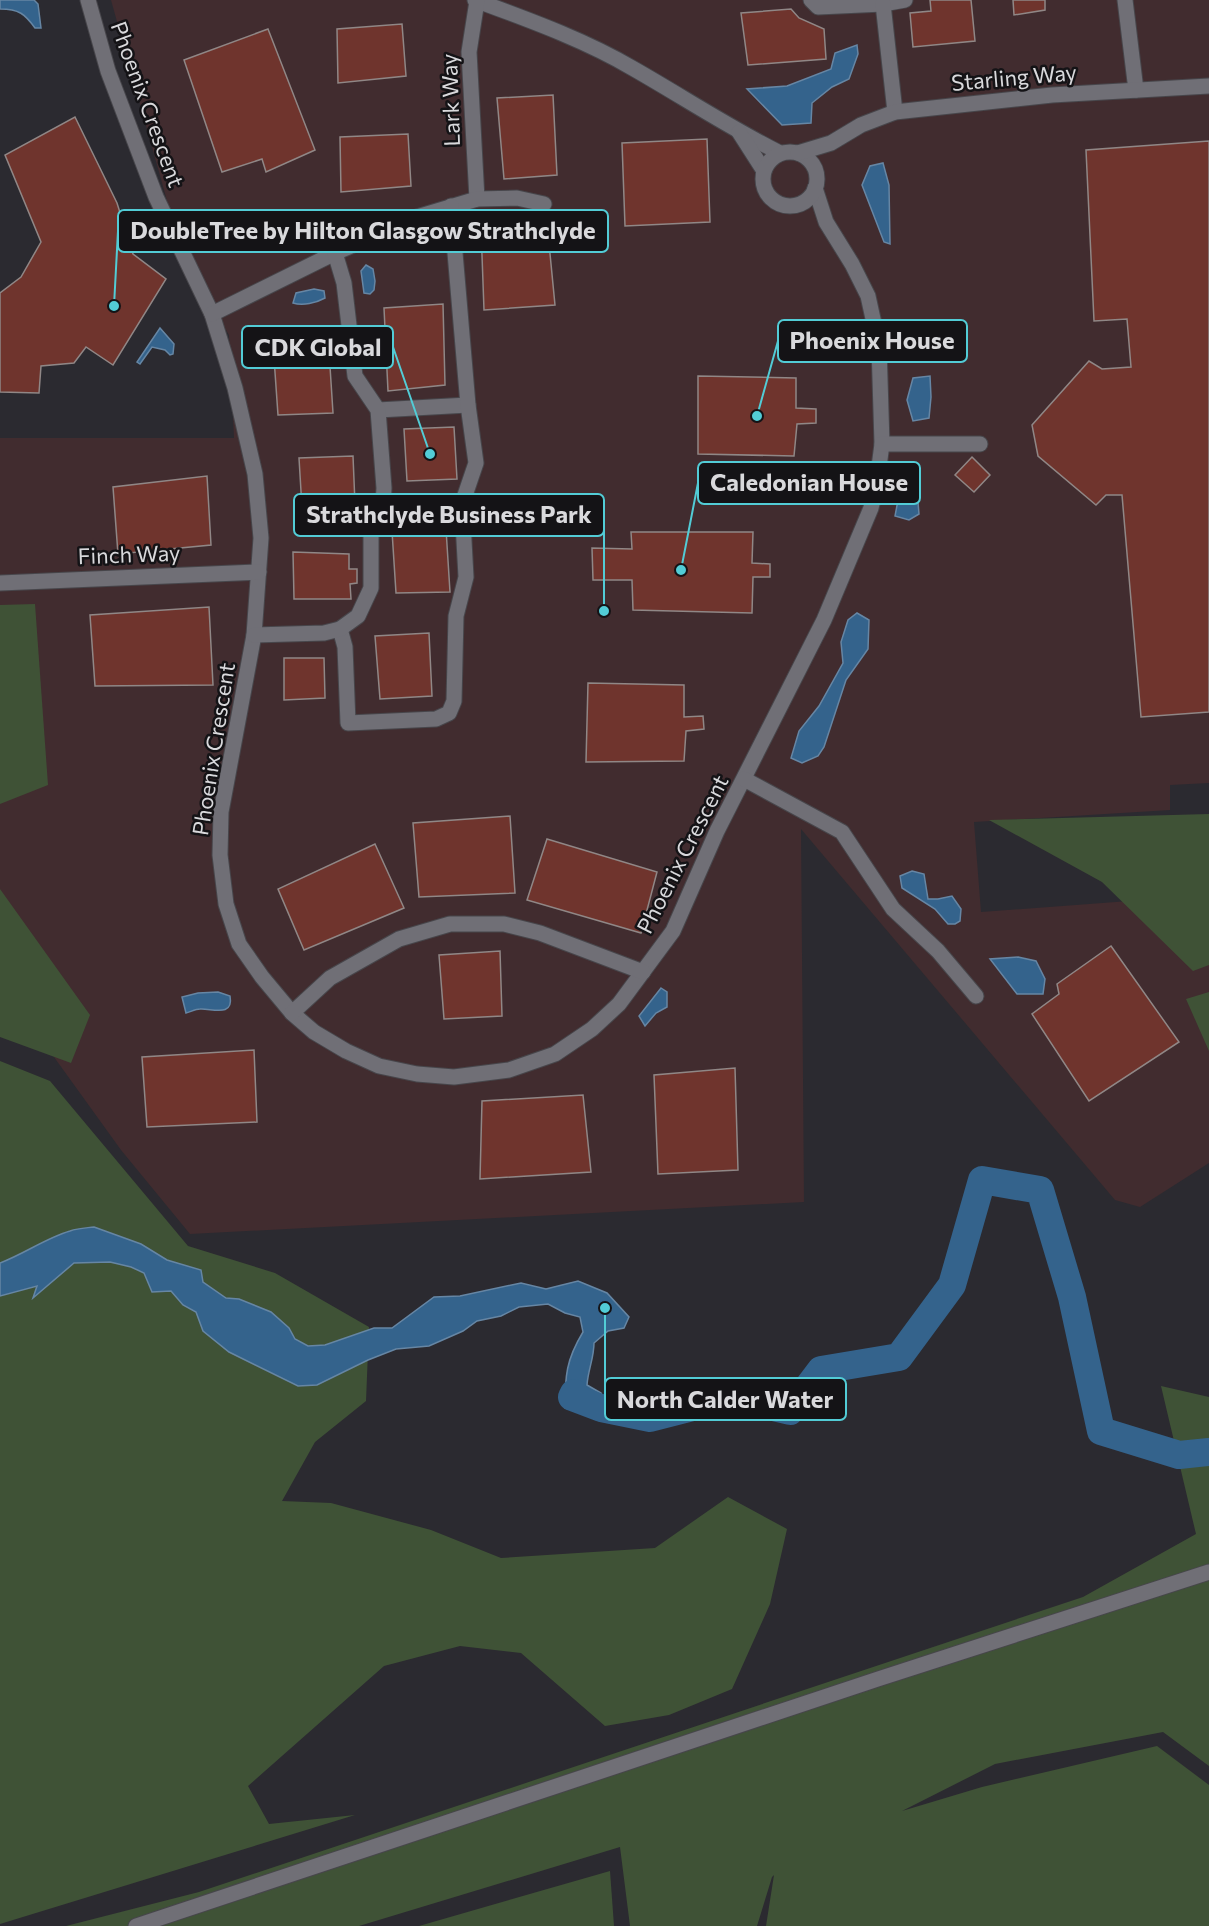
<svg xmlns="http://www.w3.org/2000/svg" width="1209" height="1926" font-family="Commissioner,sans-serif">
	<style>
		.industrial { fill: #412c2f }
		.green { fill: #3f5236 }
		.water { fill: #34638c; stroke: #6686a4; stroke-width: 1.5 }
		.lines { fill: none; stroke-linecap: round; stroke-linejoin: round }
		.river { stroke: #34638c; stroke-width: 28 }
		.building { fill: #6f342d; stroke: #908786; stroke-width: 1.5 }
		.minor-casing { stroke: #47464b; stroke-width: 17 }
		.minor { stroke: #706f76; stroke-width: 15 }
		.labels { text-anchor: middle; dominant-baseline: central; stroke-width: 5; stroke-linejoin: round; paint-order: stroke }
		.street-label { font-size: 22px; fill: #d9d9dc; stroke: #141316 }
		.leader { fill: none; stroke: #52ccd6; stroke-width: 2 }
		.callout-dot { fill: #52ccd6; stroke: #141316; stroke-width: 2 }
		.callout { fill: #141316; stroke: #52ccd6; stroke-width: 2 }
		.callout-label { font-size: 24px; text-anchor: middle; font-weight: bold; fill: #d9d9dc }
	</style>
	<rect width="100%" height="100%" fill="#2b2a30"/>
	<path class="industrial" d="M111 0H1209V783L1170 785V810L974 822 981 912 1209 895V1163L1140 1207 1115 1200 801 829 804 1202 190 1234 121 1150 41 1039 0 994V438H234L229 335 183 258Z"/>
	<g class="green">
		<path d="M35 604 48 785 0 804V605Z"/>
		<path d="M1209 814V965L1193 971 1102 882 989 820Z"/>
		<path d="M0 889 90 1015 71 1063 0 1037Z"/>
		<path d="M1209 992V1051L1186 999Z"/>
		<path d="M0 1061 50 1081 188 1246 275 1273 369 1327 366 1401 315 1442 282 1501 331 1503 431 1530 501 1558 655 1548 728 1497 787 1529 770 1604 732 1689 669 1715 605 1726 521 1653 460 1646 384 1666 248 1786 269 1824 355 1815 0 1924Z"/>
		<path d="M1161 1386 1209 1397V1766L1163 1732 995 1764 902 1811 982 1787 1157 1746 1209 1785V1926H766L774 1875 772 1877 757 1926H630L620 1847 359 1926H66L199 1892 1083 1597 1196 1534Z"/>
		<path d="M610 1871 614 1926H419Z"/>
	</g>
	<g class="water">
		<path d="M0 0H34L38 4 41 28H35C25 14 19 9 0 9Z"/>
		<path d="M857 45 858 54 849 79 832 87 812 103 811 123 782 125 747 89 787 86 831 69 835 53Z"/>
		<path d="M883 163 889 185 890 244 884 242 862 185 870 166Z"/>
		<path d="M366 265 373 269 375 281 374 290 370 294 364 293 361 271Z"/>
		<path d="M314 289 324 291 325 298C316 303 303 306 293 303L296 293Z"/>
		<path d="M160 328 174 344 173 354 170 355 165 350 152 347 140 364 137 362Z"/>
		<path d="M930 376 931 397 929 418 913 421 907 400 913 378Z"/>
		<path d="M912 479 917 490 919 514 909 520 895 516 899 495Z"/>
		<path d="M857 613 869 620 868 649 846 680 824 747 818 756 802 763 791 758 799 731 819 706 843 663 841 642 848 620Z"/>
		<path d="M912 871 924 874 928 899H938L952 896 961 909 960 921 955 924H948L935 909 902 888 900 876Z"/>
		<path d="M1018 957 1036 961 1045 979 1043 994H1017L990 959Z"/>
		<path d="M661 988 667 992V1007L656 1013 645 1026 639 1016Z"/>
		<path d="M218 992 230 996C234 1018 211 1008 200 1009 196 1009 190 1012 186 1013L182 997 198 993Z"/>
		<path d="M94 1227 141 1244 167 1260 201 1270 203 1282 226 1298 239 1299 271 1312 289 1328 295 1339 308 1346 325 1345 374 1328H392L434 1297 460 1296 521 1283 546 1289 578 1281 607 1293 629 1317 624 1328 608 1331 594 1343C594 1358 588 1370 587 1385L601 1393 604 1415 594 1417 565 1408C565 1376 566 1360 583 1332L580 1317 565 1313 548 1304 519 1307 501 1316 477 1321 463 1331 429 1346 396 1349 368 1360 317 1385 298 1386 229 1352 203 1331 196 1312 183 1305 171 1291 152 1292 144 1273 131 1267 110 1262 74 1263 33 1298 37 1286 0 1296V1263C24 1254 46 1238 70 1231 78 1228 86 1228 94 1227Z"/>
	</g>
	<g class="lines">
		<path class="river" d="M574 1393 572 1397 601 1408 650 1418 732 1397 790 1411 821 1370 899 1357 952 1285 982 1180 1040 1190 1072 1297 1101 1431 1179 1455 1209 1452"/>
	</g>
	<g class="building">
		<path d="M930 0H971L975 41 913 47 910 13 931 11Z"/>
		<path d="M1013 0H1045V10L1014 15Z"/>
		<path d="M791 9 799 18 824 29 826 59 748 65 741 13Z"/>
		<path d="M402 24 406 76 338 83 337 29Z"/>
		<path d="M268 29 315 150 266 172 262 159 222 172 184 60Z"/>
		<path d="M553 95 557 175 504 179 497 98Z"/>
		<path d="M75 117 117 203 133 254 166 279 113 365 86 347 74 363 41 366 39 393 0 392V293L21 277 41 242 5 155Z"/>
		<path d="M408 134 411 186 341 192 340 137Z"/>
		<path d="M707 139 710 222 625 226 622 143Z"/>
		<path d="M1209 141V712L1141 717 1122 495H1106L1096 505 1038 456 1032 425 1089 361 1102 369 1131 367 1127 319 1094 321 1086 150Z"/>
		<path d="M547 223 555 305 484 310 481 228Z"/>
		<path d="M443 304 445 385 388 391 384 308Z"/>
		<path d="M329 351 333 413 278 415 274 358Z"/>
		<path d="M698 376 796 378V408L816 409V423L797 424 794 456 698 454Z"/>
		<path d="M454 427 457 479 407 481 404 429Z"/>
		<path d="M353 456 355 504 302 508 299 458Z"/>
		<path d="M972 457 990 475 974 492 955 475Z"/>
		<path d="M207 476 211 545 118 554 113 487Z"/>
		<path d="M446 529 450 592 396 593 392 531Z"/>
		<path d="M631 532H753L752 563 770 564V577H753L752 613 633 610 632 580H593L592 548 632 549Z"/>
		<path d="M293 552 349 554V569H357V583L350 584 351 599H294Z"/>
		<path d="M209 607 213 685 95 686 90 615Z"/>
		<path d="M429 633 432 696 380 699 375 636Z"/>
		<path d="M284 658H324L325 698 284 700Z"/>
		<path d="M588 683 684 685V717L703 716 704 729 686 731 684 761 586 762Z"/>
		<path d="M510 816 515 893 419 897 413 823Z"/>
		<path d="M547 839 657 872 641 933 527 900Z"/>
		<path d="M375 844 404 908 304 950 278 889Z"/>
		<path d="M1111 946 1179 1042 1089 1101 1032 1014 1059 994 1057 984Z"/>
		<path d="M500 951 502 1016 444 1019 439 955Z"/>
		<path d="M254 1050 257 1122 147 1127 142 1057Z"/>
		<path d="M735 1068 738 1170 658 1174 654 1075Z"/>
		<path d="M583 1095 591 1172 480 1179 482 1101Z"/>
	</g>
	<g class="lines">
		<g class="minor-casing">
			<g id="minor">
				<path d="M88 0 108 71 156 197 212 314 235 388 255 474 261 538 254 635 221 812 220 855 226 904 239 944 262 977 292 1013 314 1032 346 1051 379 1066 417 1074 454 1077 509 1070 555 1054 592 1029 619 1004 673 931 717 831 824 620 871 508 877 482 882 444 879 346 868 296 852 264 826 222 815 188"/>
				<path d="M475 0C529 20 585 40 634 69 683 97 730 128 780 153"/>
				<path d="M811 0 818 7 883 4 905 0"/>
				<path d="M1125 0 1136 90"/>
				<path d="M477 1 469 52 477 199"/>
				<path d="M883 4 895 112"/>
				<path d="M739 132 764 171"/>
				<circle cx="790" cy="179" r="27"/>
				<path d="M798 153 831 143 861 125 895 112 1052 95 1209 86"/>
				<path d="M212 314 335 253 417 217 477 199 517 198 544 204"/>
				<path d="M378 410 468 405"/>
				<path d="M882 444H980"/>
				<path d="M383 505 462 504"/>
				<path d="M0 583 259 572"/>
				<path d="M340 629 345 647 348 723 436 719 449 713 454 701 456 616 466 577 462 504 476 463 468 405 451 206"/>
				<path d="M254 635 324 633 340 629 358 616 371 588V524L383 505 384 488 378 410 355 376 344 283 335 253"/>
				<path d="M744 779 842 832 893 909 938 951 976 996"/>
				<path d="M292 1013 330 978 399 939 450 924H504L540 933 643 972"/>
				<path d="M136 1926 878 1679 1209 1572"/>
			</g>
		</g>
		<use href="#minor" class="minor"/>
	</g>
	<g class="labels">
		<g class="street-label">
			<text transform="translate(1014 77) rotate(-5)">Starling Way</text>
			<text transform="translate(450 100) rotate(-92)">Lark Way</text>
			<text transform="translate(148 104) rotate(70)">Phoenix Crescent</text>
			<text transform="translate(129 554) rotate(-2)">Finch Way</text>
			<text transform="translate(213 749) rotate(-81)">Phoenix Crescent</text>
			<text transform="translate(682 854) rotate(-63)">Phoenix Crescent</text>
		</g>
	</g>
	<path class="leader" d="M114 306L118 231M757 416L778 341M430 454L393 347M681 570L698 483M604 611L604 515M605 1308L605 1399"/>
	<g class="callout-dot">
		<circle cx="114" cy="306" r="6"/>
		<circle cx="757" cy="416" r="6"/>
		<circle cx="430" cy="454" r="6"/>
		<circle cx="681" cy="570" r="6"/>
		<circle cx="604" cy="611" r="6"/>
		<circle cx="605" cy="1308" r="6"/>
	</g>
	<g class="callout">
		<rect x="118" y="210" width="490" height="42" rx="6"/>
		<rect x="778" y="320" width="189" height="42" rx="6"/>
		<rect x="242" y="326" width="151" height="42" rx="6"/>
		<rect x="698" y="462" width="222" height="42" rx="6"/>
		<rect x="294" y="494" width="310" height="42" rx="6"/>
		<rect x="605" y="1378" width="241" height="42" rx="6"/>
	</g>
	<g class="callout-label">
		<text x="363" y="239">DoubleTree by Hilton Glasgow Strathclyde</text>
		<text x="872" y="349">Phoenix House</text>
		<text x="318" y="356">CDK Global</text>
		<text x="809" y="491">Caledonian House</text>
		<text x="449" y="523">Strathclyde Business Park</text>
		<text x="725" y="1408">North Calder Water</text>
	</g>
</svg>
